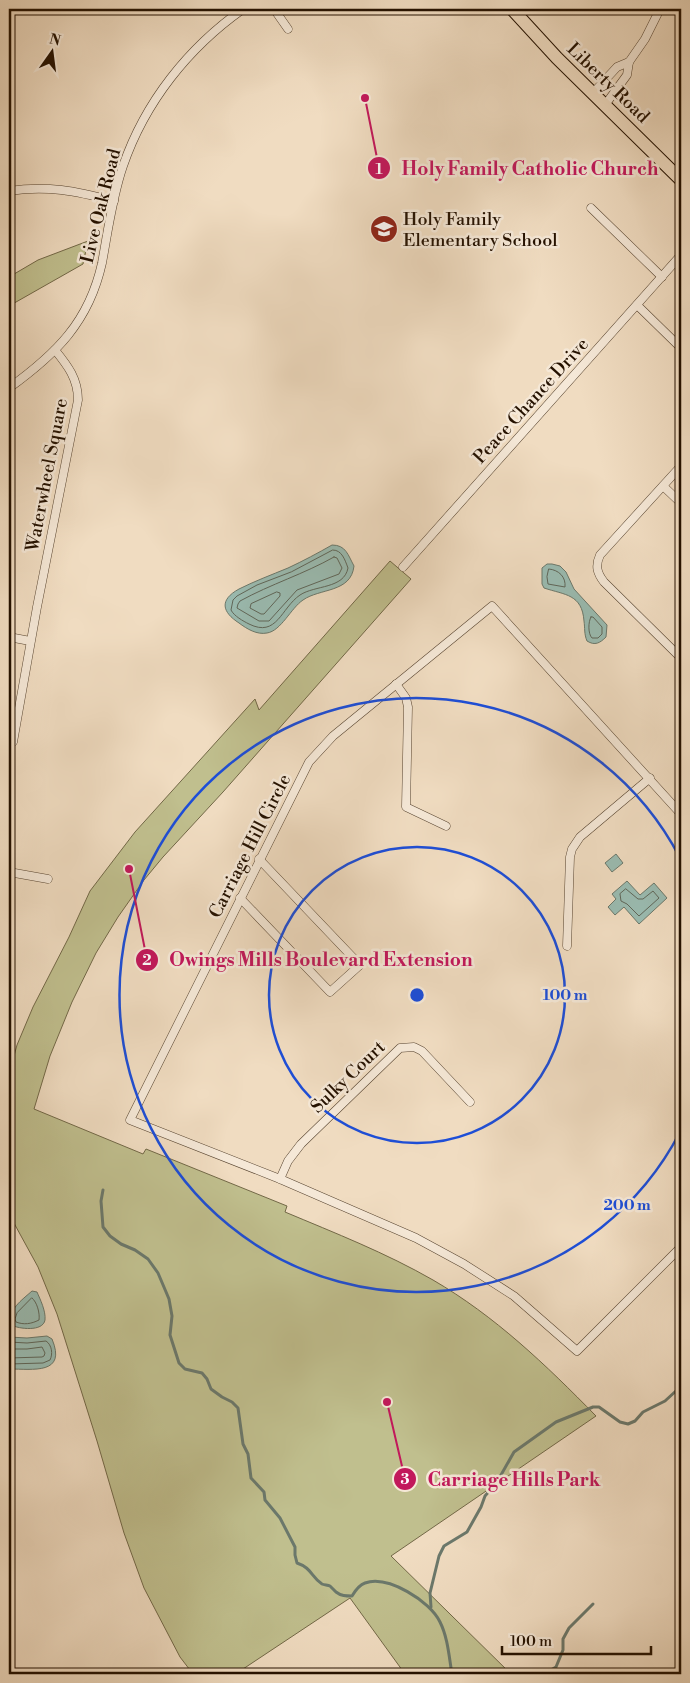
<svg xmlns="http://www.w3.org/2000/svg" width="690" height="1683" font-family="'Libre Bodoni',serif">
	<style>
		.green { fill: #c0bf8e; stroke: #726847 }
		.water { fill: #9abcb2; stroke: #6b786b }
		.lines { fill: none; stroke-linecap: round; stroke-linejoin: round }
		.shore { stroke: #5f6659; stroke-width: 1 }
		.stream { stroke: #6b786b; stroke-width: 3 }
		.street-casing { stroke: #574430; stroke-width: 9 }
		.primary-casing { stroke: #241100; stroke-width: 14 }
		.street { stroke: #f5e8d7; stroke-width: 8 }
		.primary { stroke: #f0dcc1; stroke-width: 12 }
		.ring { fill: none; stroke: #1d4ed8; stroke-width: 2.5 }
		.labels { text-anchor: middle; dominant-baseline: central; stroke-width: 5; stroke-linejoin: round; paint-order: stroke }
		.street-label { font-size: 18px; fill: #241100; stroke: #f5e8d7 }
		.poi-label { font-size: 18px; fill: #241100; stroke: #f5e8d7; text-anchor: start }
		.centre { fill: #1d4ed8; stroke: #f5e8d7; stroke-width: 2.5 }
		.ring-label { font-size: 15px; text-anchor: middle; font-weight: bold; fill: #1d4ed8; stroke: #f5e8d7; stroke-width: 5; stroke-linejoin: round; paint-order: stroke }
		.leader { fill: none; stroke: #c2185b; stroke-width: 2 }
		.callout-dot { fill: #c2185b; stroke: #f5e8d7; stroke-width: 2 }
		.mark-label { font-size: 15px; text-anchor: middle; font-weight: bold; fill: #fff }
		.callout-label { font-size: 19px; text-anchor: middle; font-weight: bold; fill: #c2185b; stroke: #f5e8d7; stroke-width: 5; stroke-linejoin: round; paint-order: stroke }
	</style>
	<rect width="100%" height="100%" fill="#f0dcc1"/>
	<filter id="stains"><feTurbulence type="fractalNoise" baseFrequency=".004" numOctaves="4"/><feColorMatrix values="0 0 0 0 .2 0 0 0 0 .09 0 0 0 0 .02 0 0 0 .5 -.17"/></filter>
	<radialGradient id="worn" r=".72"><stop offset=".6" stop-color="#630" stop-opacity="0"/><stop offset="1" stop-color="#630" stop-opacity=".3"/></radialGradient>
	<g class="green">
		<path d="M88 241 83 264 9 306V277L38 260Z"/>
		<path d="M390 561 411 579 223 792 163 857 144 880 118 917 96 953 72 1002 50 1056 34 1109 143 1154 146 1149 287 1206 285 1212C335 1233 386 1253 433 1280 495 1316 546 1365 596 1416L391 1556 511 1674H405L350 1598 240 1671 242 1674H193L180 1657 144 1588 124 1533 97 1441 57 1314 38 1267 9 1214V1074L17 1045 33 1007 69 937 90 891 135 832 255 699 259 710Z"/>
	</g>
	<g class="water">
		<path d="M332 545C346 545 348 555 354 566 351 593 320 588 303 600 291 608 281 631 267 633 257 635 247 629 239 623 222 612 219 600 239 589 255 581 271 575 288 568 303 561 318 553 332 545Z"/>
		<path d="M547 564H552L560 566 566 572 574 589 607 625 606 637C600 643 595 646 587 641 584 634 585 628 584 621 582 594 565 595 544 588L542 584V568Z"/>
		<path d="M616 854 623 863 612 872 605 863Z"/>
		<path d="M627 881 640 895 654 883 667 898 639 924 624 907 615 915 608 907 616 899 612 894Z"/>
		<path d="M32 1291 37 1292C40 1299 46 1311 45 1320 43 1332 19 1329 11 1325 7 1310 22 1300 32 1291Z"/>
		<path d="M47 1336 52 1339C67 1375 33 1369 9 1369V1337L27 1338Z"/>
	</g>
	<g class="lines">
		<g class="shore">
			<path d="M333 550C342 550 345 560 348 568 344 589 315 585 300 595 281 608 277 638 249 624 243 621 234 616 231 610L233 600 237 596 257 585 291 572Z"/>
			<path d="M334 557 337 558 342 568 339 574 297 590 269 621H259L237 608 238 604 240 601C271 584 304 574 334 557Z"/>
			<path d="M549 569C559 570 566 577 565 587L548 584 547 577Z"/>
			<path d="M277 592 280 593V596L264 614H261L250 608 251 604Z"/>
			<path d="M591 617H593L602 627V634L598 638H592C588 634 588 622 591 617Z"/>
			<path d="M626 889 638 899H643L653 891 659 898 639 916 627 904 621 901 620 894Z"/>
			<path d="M32 1298C37 1302 40 1313 39 1320 31 1324 24 1325 16 1322L15 1319 17 1313Z"/>
			<path d="M9 1342 27 1343 46 1341C52 1345 53 1354 50 1360L43 1363 9 1364"/>
			<path d="M9 1349H27L42 1347 45 1353 44 1356 42 1357 9 1358"/>
		</g>
		<g class="stream">
			<path d="M103 1190 101 1201 103 1227 110 1236 121 1244 135 1250 148 1259 158 1273 169 1299 172 1316 170 1335 179 1363 185 1369 202 1373 207 1379 211 1389 222 1397 232 1402 238 1408 243 1444 248 1454 251 1478 264 1492 265 1500 280 1518 295 1547V1555L297 1563C312 1568 311 1577 322 1584 324 1585 328 1585 330 1586 331 1587 335 1591 336 1592 341 1596 346 1596 352 1596 355 1591 359 1585 365 1583 388 1575 430 1601 440 1622 448 1638 449 1657 452 1674"/>
			<path d="M431 1607 430 1593 439 1556 444 1546 467 1532 481 1507 485 1496 497 1482 514 1452 556 1422 593 1407H599L620 1422 628 1424 635 1421 643 1412 665 1401 677 1390 681 1384"/>
			<path d="M544 1674 556 1667 563 1650V1639L569 1628 593 1604"/>
		</g>
		<g class="street-casing">
			<g id="street">
				<path d="M274 9 288 29"/>
				<path d="M593 93 617 67 629 62"/>
				<path d="M605 105 627 75 629 62 645 39 660 9"/>
				<path d="M9 191C47 185 76 191 114 201"/>
				<path d="M591 208 662 277"/>
				<path d="M637 305 681 348"/>
				<path d="M9 388C56 354 89 322 102 263 108 231 112 198 123 166 145 102 188 48 243 9"/>
				<path d="M681 466 600 555C595 566 597 573 604 582L681 658"/>
				<path d="M663 486 681 503"/>
				<path d="M403 567 681 255"/>
				<path d="M9 637 30 641"/>
				<path d="M396 684 406 698 408 707 406 807 446 826"/>
				<path d="M9 741 13 742 37 607 78 400C78 379 68 366 55 350"/>
				<path d="M681 814 492 606 333 736 309 762 130 1120 280 1179 416 1238 464 1264 514 1296 577 1351 681 1247"/>
				<path d="M9 872 48 879"/>
				<path d="M240 898 330 992 360 965 259 859"/>
				<path d="M567 946 570 857 572 849 580 837 650 778"/>
				<path d="M280 1179 288 1161 301 1144 400 1048 414 1047 422 1051 470 1102"/>
			</g>
		</g>
		<g class="primary-casing">
			<path id="primary" d="M512 9 557 58 681 180"/>
		</g>
		<use href="#street" class="street"/>
		<use href="#primary" class="primary"/>
	</g>
	<g class="ring">
		<circle cx="417" cy="995" r="148"/>
		<path d="M680 1132A297 297 0 1 1 680 858"/>
	</g>
	<defs>
		<g id="school-disc" transform="scale(1.4375)"><circle r="9.5" fill="#8f2418" stroke="#f5e8d7"/><path d="M0-5L7-2L0 1L-7-2ZM-4 1L0 2.5L4 1V4Q0 6-4 4Z" fill="#fff"/></g>
	</defs>
	<g fill-rule="evenodd">
		<use href="#school-disc" x="384" y="229"/>
	</g>
	<g class="labels">
		<g class="street-label">
			<text transform="translate(608 83) rotate(44)">Liberty Road</text>
			<text transform="translate(101 206) rotate(-76)">Live Oak Road</text>
			<text transform="translate(531 401) rotate(-48)">Peace Chance Drive</text>
			<text transform="translate(47 475) rotate(-79)">Waterwheel Square</text>
			<text transform="translate(250 846) rotate(-63)">Carriage Hill Circle</text>
			<text transform="translate(348 1077) rotate(-44)">Sulky Court</text>
		</g>
		<g class="poi-label">
			<text x="403" y="219">Holy Family<tspan x="403" dy="21">Elementary School</tspan></text>
		</g>
	</g>
	<circle cx="417" cy="995" r="8" class="centre"/>
	<g class="ring-label">
		<text x="565" y="1000">100 m</text>
		<text x="627" y="1210">200 m</text>
	</g>
	<path class="leader" d="M365 98L379 168M129 869L147 960M387 1402L405 1479"/>
	<g class="callout-dot">
		<circle cx="365" cy="98" r="5"/>
		<circle cx="129" cy="869" r="5"/>
		<circle cx="387" cy="1402" r="5"/>
		<circle cx="379" cy="168" r="12"/>
		<circle cx="147" cy="960" r="12"/>
		<circle cx="405" cy="1479" r="12"/>
	</g>
	<g class="mark-label">
		<text x="379" y="174">1</text>
		<text x="147" y="965">2</text>
		<text x="405" y="1484">3</text>
	</g>
	<g class="callout-label">
		<text x="530" y="175">Holy Family Catholic Church</text>
		<text x="321" y="966">Owings Mills Boulevard Extension</text>
		<text x="514" y="1486">Carriage Hills Park</text>
	</g>
	<rect width="690" height="1683" fill="none" stroke="#f0dcc1" stroke-width="30"/>
	<rect x="10" y="10" width="670" height="1663" fill="none" stroke="#241100" stroke-width="2.5"/>
	<rect x="15" y="15" width="660" height="1653" fill="none" stroke="#241100"/>
	<g transform="translate(52 52) rotate(14)" stroke="#f5e8d7" stroke-width="4" paint-order="stroke">
	<path d="M0-4L9 19L0 12L-9 19Z" fill="#241100"/>
	<text y="-8" font-size="14" font-weight="bold" text-anchor="middle" fill="#241100">N</text>
	</g>
	<path d="M502 1646v8h149v-8" fill="none" stroke="#241100" stroke-width="2.5"/>
	<text x="510" y="1646" font-size="15" fill="#241100" stroke="#f5e8d7" stroke-width="4" paint-order="stroke">100 m</text>
	<rect width="100%" height="100%" filter="url(#stains)"/>
	<rect width="100%" height="100%" fill="url(#worn)"/>
</svg>
